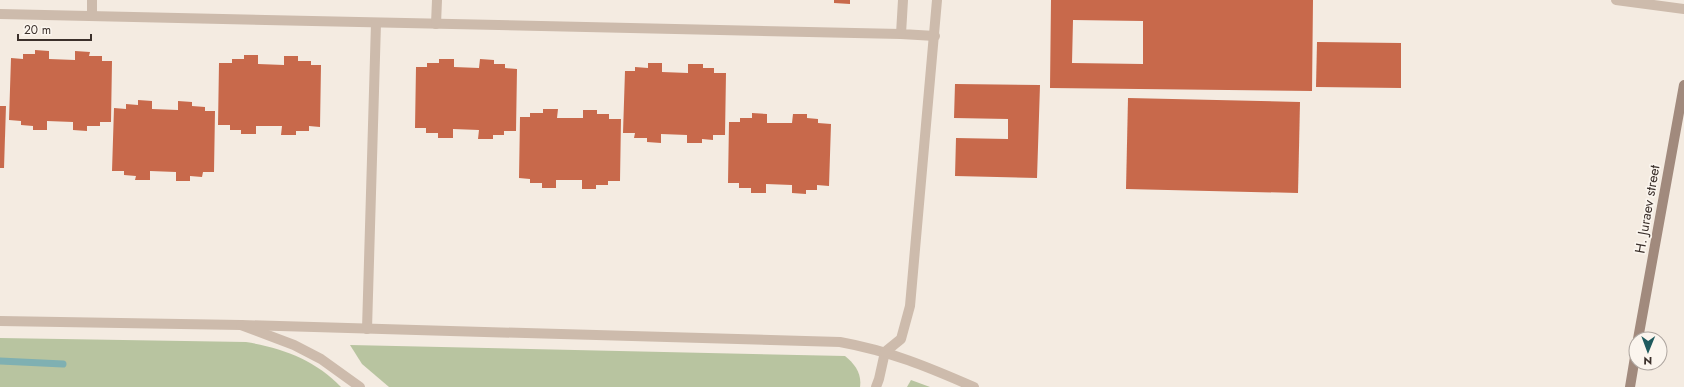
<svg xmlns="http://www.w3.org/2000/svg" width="1684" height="387" font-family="Jost,sans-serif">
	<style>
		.green { fill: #b8c4a0 }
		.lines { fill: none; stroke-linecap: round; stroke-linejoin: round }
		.stream { stroke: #7fb0b2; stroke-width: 7 }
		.building { fill: #c8694b; fill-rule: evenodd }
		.lane { stroke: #cdbbac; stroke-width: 10 }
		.street { stroke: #cdbbac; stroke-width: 10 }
		.secondary { stroke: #a18a7d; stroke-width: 10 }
		.labels { text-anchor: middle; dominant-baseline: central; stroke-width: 3.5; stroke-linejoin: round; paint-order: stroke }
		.street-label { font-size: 14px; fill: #3b302b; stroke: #fbf5ee }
	</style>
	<rect width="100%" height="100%" fill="#f4ebe1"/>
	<g class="green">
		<path d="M0 338 246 342C283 348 315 360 341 387H0Z"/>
		<path d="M350 345 845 356C855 364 862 374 860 387H389L362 364Z"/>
		<path d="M911 380 930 387H907Z"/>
	</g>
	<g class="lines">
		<path class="stream" d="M0 361 63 364"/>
	</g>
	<g class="building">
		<path d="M834 0H850V4L834 3Z"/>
		<path d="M1051 0H1313L1312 91 1050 88ZM1073 20 1143 21V64L1072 63Z"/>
		<path d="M1317 42 1401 43V88L1316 87Z"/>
		<path d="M35 50 49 51V59L75 60V51L90 52 89 56H102V61H112L111 122H100V126H87V131L73 130V122L47 121V130H33V126L21 125V121L9 120 11 58 23 59V54H35Z"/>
		<path d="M244 55H258V64L284 65V56H298V61H311V65H321L320 127 309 126V131H296V135H281L282 126H256V134H241V130H230V125H218L219 63H232V59H244Z"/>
		<path d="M439 59H454V67L479 68 480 59 494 60V64H505V68L517 69 516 131H504V135H493V139H478L479 130 453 129V138H438V133H426V128H415L416 67H427V63H439Z"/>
		<path d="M648 63H662V72L688 73V64H703V68H714V73H726L725 135H713V140L702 139V143H687V135L661 134V143L647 142V138H634L635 133H623L625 71H635V67L648 68Z"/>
		<path d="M955 84 1040 85 1037 178 955 176 956 138 1008 139V119L954 118Z"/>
		<path d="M1128 98 1300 102 1298 193 1126 189Z"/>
		<path d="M138 100 152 101V109L178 110V101L192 102V106L205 107V111H215L214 172H203L202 177 190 176V181H176V172L150 171V180H135L136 176 124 175V171H112L114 108 126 109V104L138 105Z"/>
		<path d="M0 106H6L4 168H0Z"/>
		<path d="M543 109H558L557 118H583V110H597V114H609V119H621L620 181H608V185H596V189H582V180H556V188H542V183H530V179L519 178 520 117H530V113H543Z"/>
		<path d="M752 113 767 114V123H792L793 114H807V118L818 119V123L831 124 829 186 817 185V190H806V194L792 193V185L766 184V193H751V188H739V183H728L729 122H740V118H752Z"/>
	</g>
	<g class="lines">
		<g class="lane">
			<path d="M903 0 901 34 935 36"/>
			<path d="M0 14 901 34"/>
			<path d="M92 16V0"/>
			<path d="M436 24 437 0"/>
			<path d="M0 321 241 325 294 345 321 359 360 387"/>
			<path d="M241 325 840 342C890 351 928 367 974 387"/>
			<path d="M367 329 376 23"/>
			<path d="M876 387 879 379 885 352"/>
		</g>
		<g class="street">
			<path d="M1616 0 1684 9"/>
			<path d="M885 352 901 339 910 306 937 0"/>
		</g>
		<g class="secondary">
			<path d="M1638 339 1684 85"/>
			<path d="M1630 387 1636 351"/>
		</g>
	</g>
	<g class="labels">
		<g class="street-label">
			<text transform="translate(1647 209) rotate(-80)">H. Juraev street</text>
		</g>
	</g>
	<g transform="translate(1648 351) rotate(181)"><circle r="19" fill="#fbf5ee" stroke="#aea6a0"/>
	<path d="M0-3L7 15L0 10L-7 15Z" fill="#1f5a5e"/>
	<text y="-6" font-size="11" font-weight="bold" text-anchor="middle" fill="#3b302b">N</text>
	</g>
	<path d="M18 34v6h73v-6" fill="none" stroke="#3b302b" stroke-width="2"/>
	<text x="24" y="34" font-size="12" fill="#3b302b" stroke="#fbf5ee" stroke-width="3" paint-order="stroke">20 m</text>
</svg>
